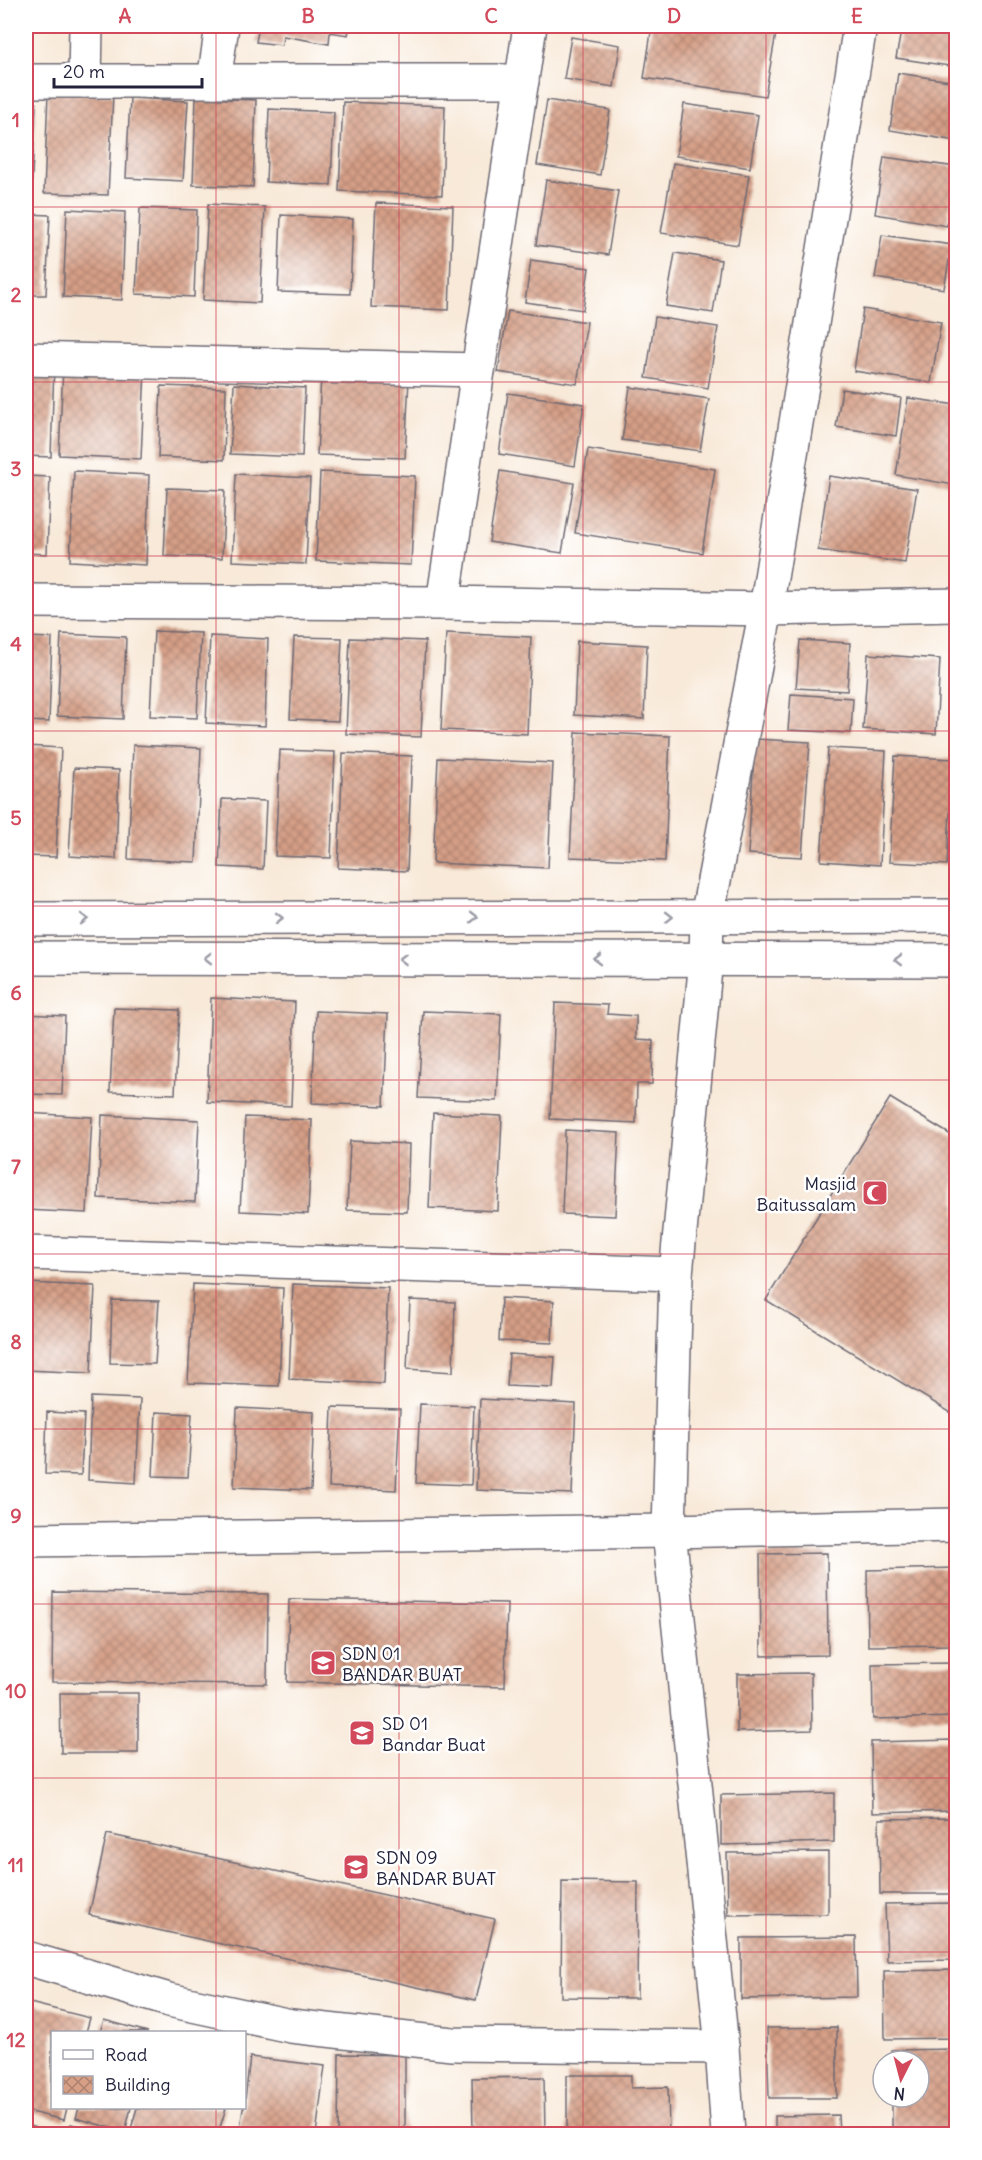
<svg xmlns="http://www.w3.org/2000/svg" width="982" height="2160" font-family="Delius,sans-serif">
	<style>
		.building { fill: url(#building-cross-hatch) }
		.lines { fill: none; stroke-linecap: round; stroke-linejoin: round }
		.minor-casing { stroke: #6d6872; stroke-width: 36 }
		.minor { stroke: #fff; stroke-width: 33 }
		.oneway { stroke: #9c9ca7 }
		.grid { fill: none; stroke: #d1495b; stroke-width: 1.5; stroke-opacity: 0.55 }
		.labels { text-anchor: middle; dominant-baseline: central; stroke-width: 5; stroke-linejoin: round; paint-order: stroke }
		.poi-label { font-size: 18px; fill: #22223b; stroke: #fff; text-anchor: start }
		.neatline { fill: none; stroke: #d1495b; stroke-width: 2 }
		.grid-label { font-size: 20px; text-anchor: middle; font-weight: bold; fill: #d1495b }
	</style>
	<defs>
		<pattern id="building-cross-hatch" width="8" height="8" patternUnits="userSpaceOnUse" patternTransform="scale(1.5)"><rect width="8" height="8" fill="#d69f86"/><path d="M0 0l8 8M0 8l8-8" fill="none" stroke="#ad816f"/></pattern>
	</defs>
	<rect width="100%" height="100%" fill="#fff"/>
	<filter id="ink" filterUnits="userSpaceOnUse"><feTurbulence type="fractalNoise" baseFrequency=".0167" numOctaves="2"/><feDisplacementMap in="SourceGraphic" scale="12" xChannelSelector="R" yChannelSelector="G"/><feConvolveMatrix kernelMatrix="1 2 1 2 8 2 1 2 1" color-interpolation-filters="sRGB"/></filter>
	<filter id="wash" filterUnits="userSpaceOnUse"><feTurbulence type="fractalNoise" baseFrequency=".008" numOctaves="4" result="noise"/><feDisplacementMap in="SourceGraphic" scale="24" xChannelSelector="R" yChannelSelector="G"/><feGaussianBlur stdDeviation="1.35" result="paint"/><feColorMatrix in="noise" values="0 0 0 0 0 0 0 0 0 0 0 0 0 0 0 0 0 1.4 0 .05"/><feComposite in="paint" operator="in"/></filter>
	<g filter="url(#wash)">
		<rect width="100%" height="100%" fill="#f8e9d8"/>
		<g id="blocks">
			<g class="building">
				<path d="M259 26H350L348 35 330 32 329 44 283 36 282 45 256 42Z"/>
				<path d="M652 26H760L777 28 765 96 644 78Z"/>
				<path d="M902 26H956V67L896 58Z"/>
				<path d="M571 37 620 45 614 87 564 79Z"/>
				<path d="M898 73 956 82V141L890 130Z"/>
				<path d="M48 93 113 95 108 195 44 193Z"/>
				<path d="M130 98 188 101 183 181 126 178Z"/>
				<path d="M196 98 256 100 253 187 193 185Z"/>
				<path d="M547 100 610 110 600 175 537 165Z"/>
				<path d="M26 102 36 103 31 192H26Z"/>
				<path d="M343 102 445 106 442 195 339 191Z"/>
				<path d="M684 104 758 115 750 168 676 156Z"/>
				<path d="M269 109 334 112 331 185 266 182Z"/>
				<path d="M884 157 956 167 947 226 875 214Z"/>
				<path d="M673 163 749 175 738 245 661 233Z"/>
				<path d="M546 180 618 191 608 255 536 245Z"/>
				<path d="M376 203 453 206 449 310 371 307Z"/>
				<path d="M208 204 265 207 260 303 203 300Z"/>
				<path d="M140 208 197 210 194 297 136 294Z"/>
				<path d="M67 209 125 212 122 300 63 297Z"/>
				<path d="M26 214 50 215 46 295H26Z"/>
				<path d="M281 215 353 219 350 294 278 292Z"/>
				<path d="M882 235 952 245 944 289 875 278Z"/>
				<path d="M675 253 721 260 713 313 666 306Z"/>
				<path d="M531 260 589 268 583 310 525 302Z"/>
				<path d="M863 309 941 322 931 383 854 371Z"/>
				<path d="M508 311 587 322 577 384 498 372Z"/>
				<path d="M655 317 718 327 708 388 646 378Z"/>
				<path d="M26 365 54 366 51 457 26 456Z"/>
				<path d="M63 366 145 369 141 459 59 455Z"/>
				<path d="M321 375 409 379 405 458 317 455Z"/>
				<path d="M234 384 305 388 302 457 230 454Z"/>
				<path d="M161 386 226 388 224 460 158 457Z"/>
				<path d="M630 387 709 399 700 451 622 440Z"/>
				<path d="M842 389 901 398 896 436 836 427Z"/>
				<path d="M508 393 584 404 575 466 499 454Z"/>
				<path d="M908 398 956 405V467L954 485 896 475Z"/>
				<path d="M588 449 715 469 702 553 575 533Z"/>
				<path d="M74 471 149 475 146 565 70 561Z"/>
				<path d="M500 471 574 483 562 553 489 542Z"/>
				<path d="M320 472 415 476 411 565 316 561Z"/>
				<path d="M236 474 310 478 306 564 232 561Z"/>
				<path d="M26 476 50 477 47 554 26 553Z"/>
				<path d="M829 476 917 489 905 563 818 550Z"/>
				<path d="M167 488 225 490 222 558 164 556Z"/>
				<path d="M154 631 201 633 197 718 150 716Z"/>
				<path d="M446 633 531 637 527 734 441 730Z"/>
				<path d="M61 634 126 637 123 719 57 716Z"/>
				<path d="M210 636 268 639 265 726 206 723Z"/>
				<path d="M26 637 52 638 49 722 26 721Z"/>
				<path d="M294 637 342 638 338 721 290 719Z"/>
				<path d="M350 638 425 641 421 737 346 734Z"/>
				<path d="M800 640 850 643 847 691 796 688Z"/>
				<path d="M577 641 647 645 644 719 574 715Z"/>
				<path d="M868 654 940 659 936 734 863 729Z"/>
				<path d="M791 694 853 698 851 733 788 730Z"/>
				<path d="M576 732 670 736 665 861 570 857Z"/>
				<path d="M755 739 810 742 802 857 748 854Z"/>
				<path d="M133 745 201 748 196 862 128 859Z"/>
				<path d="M26 746 61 748 56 857 26 856Z"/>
				<path d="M828 748 886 751 880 865 821 861Z"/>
				<path d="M280 750 335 752 331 858 275 856Z"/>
				<path d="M343 753 412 756 407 871 338 868Z"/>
				<path d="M895 756 953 759 947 865 889 862Z"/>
				<path d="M438 758 553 763 548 868 433 863Z"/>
				<path d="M74 768 119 770 116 859 69 856Z"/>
				<path d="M222 799 266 801 263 869 219 867Z"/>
				<path d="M211 998 295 1002 291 1106 207 1102Z"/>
				<path d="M555 1003 608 1005 607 1014 636 1016V1039L653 1040 652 1084H637L636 1123 550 1119Z"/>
				<path d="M114 1008 179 1010 175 1094 110 1092Z"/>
				<path d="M316 1011 388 1014 384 1106 312 1103Z"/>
				<path d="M423 1011 501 1014 497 1101 418 1098Z"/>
				<path d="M26 1014 65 1016 62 1095 26 1094Z"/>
				<path d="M890 1098 956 1138V1416L766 1300Z"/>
				<path d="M26 1113 92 1117 87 1213 26 1210Z"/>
				<path d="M433 1113 502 1116 498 1211 429 1208Z"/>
				<path d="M102 1115 199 1120 195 1202 98 1198Z"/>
				<path d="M245 1117 312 1120 308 1214 240 1211Z"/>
				<path d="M565 1130 619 1133 615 1216 562 1214Z"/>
				<path d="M350 1141 409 1144 407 1212 347 1210Z"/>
				<path d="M26 1283 95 1286 91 1373 26 1370Z"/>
				<path d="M193 1284 283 1288 279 1386 188 1383Z"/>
				<path d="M293 1284 388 1288 384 1384 289 1379Z"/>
				<path d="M501 1298 554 1301 552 1343 499 1341Z"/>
				<path d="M112 1300 159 1301 155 1364 110 1363Z"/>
				<path d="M410 1300 455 1302 453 1372 407 1369Z"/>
				<path d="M509 1354 555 1357 553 1388 507 1386Z"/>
				<path d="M91 1397 140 1399 136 1483 88 1480Z"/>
				<path d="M480 1399 576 1404 572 1494 476 1490Z"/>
				<path d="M420 1404 474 1406 471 1485 416 1483Z"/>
				<path d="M332 1407 400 1409 396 1490 329 1487Z"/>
				<path d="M237 1408 314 1412 311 1490 234 1487Z"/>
				<path d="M47 1412 84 1414 81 1475 45 1474Z"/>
				<path d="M156 1412 192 1414 188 1477 153 1476Z"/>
				<path d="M827 1553 828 1655 761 1656 760 1554Z"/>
				<path d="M956 1568V1645L868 1646 867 1570Z"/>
				<path d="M53 1592 268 1594 267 1684 52 1682Z"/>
				<path d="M289 1599 507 1603 505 1687 287 1682Z"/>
				<path d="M956 1663V1717L873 1719 872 1664Z"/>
				<path d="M811 1673 812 1730 737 1732V1674Z"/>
				<path d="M60 1693H138V1753H61Z"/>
				<path d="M954 1740 955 1811 872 1813 871 1742Z"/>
				<path d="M834 1793V1842L721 1845V1795Z"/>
				<path d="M956 1818V1894H880L879 1819Z"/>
				<path d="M107 1834 495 1919 476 2000 89 1915Z"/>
				<path d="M828 1852V1914L728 1915 727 1853Z"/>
				<path d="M562 1881 638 1882 637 1998 561 1997Z"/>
				<path d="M956 1903V1960L887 1961 885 1904Z"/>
				<path d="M856 1937 857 1997 741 1999V1938Z"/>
				<path d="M956 1970V2038L885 2039 884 1971Z"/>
				<path d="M26 2002 90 2018 86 2032H52V2108H67L64 2120 26 2111Z"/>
				<path d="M104 2020 148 2032H100Z"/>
				<path d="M837 2027V2098H769L767 2028Z"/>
				<path d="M956 2049V2134H892V2097H919V2061H891V2050Z"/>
				<path d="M339 2054 405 2055V2134H338Z"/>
				<path d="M250 2057 325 2066 316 2134H239L243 2108H244Z"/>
				<path d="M567 2075H631V2088L668 2087 669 2134H567Z"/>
				<path d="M544 2077 545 2134H473L472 2078Z"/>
				<path d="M79 2108H131L125 2132 76 2118Z"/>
				<path d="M137 2108H226L218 2134H138L130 2132Z"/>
				<path d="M838 2115 839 2134H775V2116Z"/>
				<path d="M71 2124 108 2134H68Z"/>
				<path d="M26 2125 59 2134H26Z"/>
			</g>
		</g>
	</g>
	<g filter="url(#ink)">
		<use href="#blocks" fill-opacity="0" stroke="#6d6872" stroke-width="1.5"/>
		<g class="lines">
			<g class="minor-casing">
				<g id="minor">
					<path d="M26 81H522"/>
					<path d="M85 81 86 26"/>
					<path d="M214 81 222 26"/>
					<path d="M26 359 478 370"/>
					<path d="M26 601 443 603 766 609 956 605"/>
					<path d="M443 603 530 26"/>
					<path d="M26 919 956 916"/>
					<path d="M26 958 956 960"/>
					<path d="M26 1253 676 1274"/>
					<path d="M26 1540 669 1531 956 1525"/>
					<path d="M26 1958 169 2000 291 2026 452 2044 722 2047"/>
					<path d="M728 2134 722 2047 669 1531 676 1274 706 959 707 917 766 609 860 26"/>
				</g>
			</g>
			<use href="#minor" class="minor"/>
		</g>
		<defs><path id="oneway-chevron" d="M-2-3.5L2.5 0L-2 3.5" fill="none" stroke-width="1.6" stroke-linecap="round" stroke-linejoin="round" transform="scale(1.5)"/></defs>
		<g class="oneway">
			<use href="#oneway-chevron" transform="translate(474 917)"/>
			<use href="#oneway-chevron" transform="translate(669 917)"/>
			<use href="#oneway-chevron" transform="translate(279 918)"/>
			<use href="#oneway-chevron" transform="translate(84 919)"/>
			<use href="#oneway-chevron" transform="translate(208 958) rotate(-180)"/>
			<use href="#oneway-chevron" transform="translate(403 959) rotate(-180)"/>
			<use href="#oneway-chevron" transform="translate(598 959) rotate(-180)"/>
			<use href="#oneway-chevron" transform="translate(898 960) rotate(-180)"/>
		</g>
	</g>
	<path class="grid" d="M216 26V2032M399 26V2134M583 26V2134M766 26V2134M26 207H956M26 382H956M26 556H956M26 731H956M26 906H956M26 1080H956M26 1254H956M26 1429H956M26 1604H956M26 1778H956M26 1952H956M216 2108V2134"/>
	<defs>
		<g id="mosque-square" transform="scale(1.35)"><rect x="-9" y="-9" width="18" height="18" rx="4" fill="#d1495b" stroke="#fff"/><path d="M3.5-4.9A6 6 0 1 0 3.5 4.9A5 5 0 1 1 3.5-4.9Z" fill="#fff"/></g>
		<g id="school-square" transform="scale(1.35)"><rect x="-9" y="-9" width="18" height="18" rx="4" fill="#d1495b" stroke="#fff"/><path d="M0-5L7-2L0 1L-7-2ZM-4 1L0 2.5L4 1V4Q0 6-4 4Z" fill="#fff"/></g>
	</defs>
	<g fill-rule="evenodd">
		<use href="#mosque-square" x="875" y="1193"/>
		<use href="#school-square" x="323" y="1663"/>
		<use href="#school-square" x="362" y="1733"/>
		<use href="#school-square" x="356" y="1867"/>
	</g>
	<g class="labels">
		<g class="poi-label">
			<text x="856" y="1183" text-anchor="end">Masjid<tspan x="856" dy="21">Baitussalam</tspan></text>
			<text x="342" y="1653">SDN 01<tspan x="342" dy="21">BANDAR BUAT</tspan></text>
			<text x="382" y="1723">SD 01<tspan x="382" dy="21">Bandar Buat</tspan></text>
			<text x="376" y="1857">SDN 09<tspan x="376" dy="21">BANDAR BUAT</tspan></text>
		</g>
	</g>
	<rect width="982" height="2160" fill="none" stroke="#fff" stroke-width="66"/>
	<rect x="51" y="2031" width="195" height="78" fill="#ffffff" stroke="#a7a7b1" stroke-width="1.5"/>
	<rect x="63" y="2050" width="30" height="9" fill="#ffffff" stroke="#a7a7b1" stroke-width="1.5"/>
	<text x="105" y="2061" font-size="18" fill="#22223b">Road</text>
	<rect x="63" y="2076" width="30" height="18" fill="url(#building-cross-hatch)" stroke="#a7a7b1" stroke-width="1.5"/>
	<text x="105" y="2091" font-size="18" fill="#22223b">Building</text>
	<g transform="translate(901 2079) rotate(186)"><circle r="28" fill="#ffffff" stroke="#a7a7b1" stroke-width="1.5"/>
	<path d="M0-4.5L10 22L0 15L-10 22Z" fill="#d1495b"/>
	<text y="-9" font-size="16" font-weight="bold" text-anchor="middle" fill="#22223b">N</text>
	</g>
	<path d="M54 78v9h148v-9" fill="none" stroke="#22223b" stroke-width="3"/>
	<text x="63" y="78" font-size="18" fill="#22223b" stroke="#ffffff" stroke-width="4.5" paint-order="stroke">20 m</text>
	<rect x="33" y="33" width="916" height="2094" class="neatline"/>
	<g class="grid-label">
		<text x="125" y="23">A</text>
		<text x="308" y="23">B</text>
		<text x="491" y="23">C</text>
		<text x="674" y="23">D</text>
		<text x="857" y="23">E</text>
		<text x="16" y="127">1</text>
		<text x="16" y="302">2</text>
		<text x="16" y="476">3</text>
		<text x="16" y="651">4</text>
		<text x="16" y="825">5</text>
		<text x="16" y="1000">6</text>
		<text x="16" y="1174">7</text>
		<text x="16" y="1349">8</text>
		<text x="16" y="1523">9</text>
		<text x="16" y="1698">10</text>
		<text x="16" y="1872">11</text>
		<text x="16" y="2047">12</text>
	</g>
</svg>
